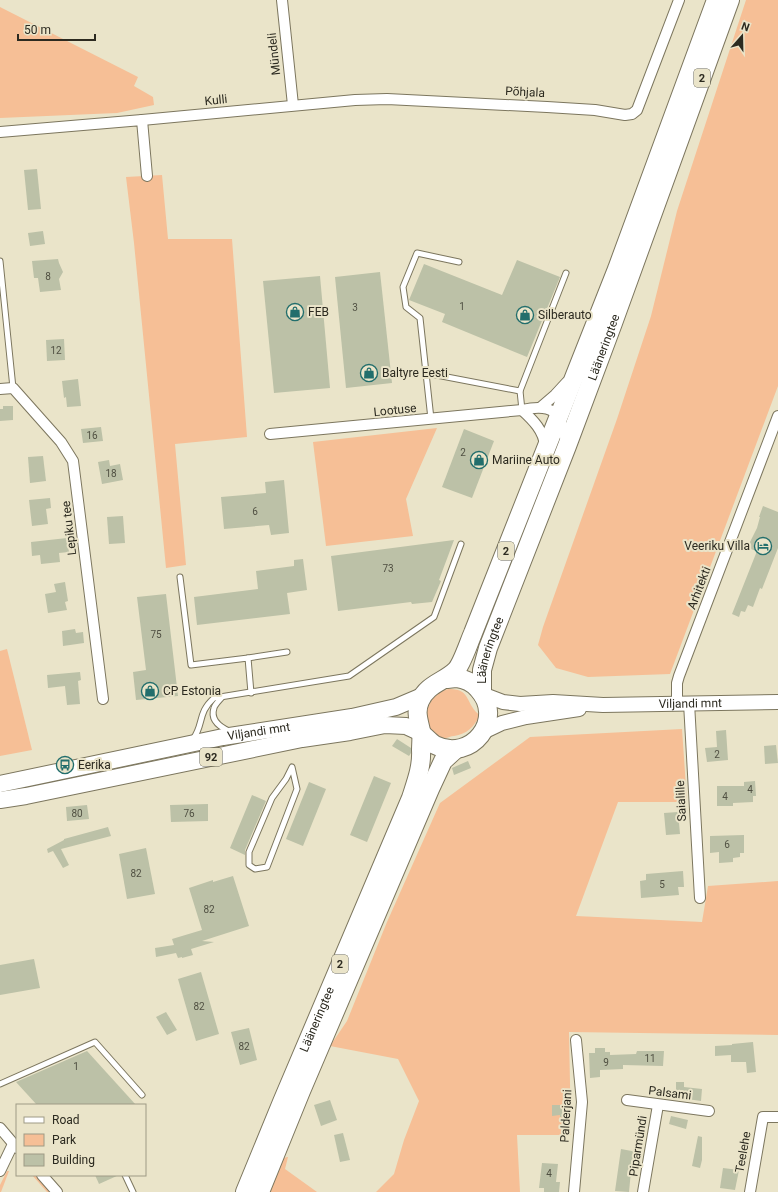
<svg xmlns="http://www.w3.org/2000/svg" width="778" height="1192" font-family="Roboto,sans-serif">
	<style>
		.green { fill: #f6bf96 }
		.building { fill: #bcc1a7 }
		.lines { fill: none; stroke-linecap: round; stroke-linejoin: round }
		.lane-casing { stroke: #7c765e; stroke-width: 7 }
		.street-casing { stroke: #7c765e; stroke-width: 12 }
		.secondary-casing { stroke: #7c765e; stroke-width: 16 }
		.primary-casing { stroke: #7c765e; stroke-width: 18 }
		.highway-casing { stroke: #7c765e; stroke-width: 20 }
		.lane { stroke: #fff; stroke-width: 5 }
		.street { stroke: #fff; stroke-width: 10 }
		.secondary { stroke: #fff; stroke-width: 14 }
		.primary { stroke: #fff; stroke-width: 16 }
		.highway { stroke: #fff; stroke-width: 18 }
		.labels { text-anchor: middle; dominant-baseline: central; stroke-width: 4; stroke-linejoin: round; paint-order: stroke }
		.number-label { font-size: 10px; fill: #505042 }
		.shield { fill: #eae4c9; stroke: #656253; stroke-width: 1 }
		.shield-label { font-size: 11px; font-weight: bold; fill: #2c2a20 }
		.street-label { font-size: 12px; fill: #2c2a20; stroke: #eae4c9 }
		.poi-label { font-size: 12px; fill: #2c2a20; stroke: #eae4c9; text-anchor: start }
	</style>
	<rect width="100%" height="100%" fill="#eae4c9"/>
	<g class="green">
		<path d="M746 0H778V386L670 674 588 677 556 668 538 645 543 627 617 419 651 316 677 211Z"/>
		<path d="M0 7 138 77 134 86 153 97 154 105 117 113 0 118Z"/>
		<path d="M162 175 168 239H232L247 437 175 444 186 565 166 568 134 243 126 177Z"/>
		<path d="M437 428 406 499 413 536 326 546 313 442Z"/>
		<path d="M7 649 32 750 0 756V651Z"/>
		<path d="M448 689C472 688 465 705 480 715 474 727 467 734 454 736 451 736 448 738 445 738 419 735 420 697 448 689Z"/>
		<path d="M682 729 687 802H618L576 916 702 922 708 886 778 881V1035L569 1032 571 1135H517L520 1192H376L394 1174 404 1140 419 1101 398 1059 330 1046 347 1021 387 922 440 803 530 737Z"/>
		<path d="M287 1157H288L285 1169 317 1192H270L284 1158Z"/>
		<path d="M7 1171H9L1 1192H0V1185Z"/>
		<path d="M32 1175H36L51 1192H47Z"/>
	</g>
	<g class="building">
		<path d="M37 169 41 209 28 210 24 170Z"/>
		<path d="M43 231 45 244 30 246 28 233Z"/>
		<path d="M58 259 59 263 63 272 59 279 61 290 40 292 38 278H34L32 261Z"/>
		<path d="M517 260 560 277 527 357 442 322 445 314 409 300 424 264 502 295Z"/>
		<path d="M380 272 392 383 346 388 335 277Z"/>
		<path d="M320 276 330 388 274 393 263 281Z"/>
		<path d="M64 339 65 360 47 361 46 340Z"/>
		<path d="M78 379 81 406 67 407 66 397 64 398 62 381Z"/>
		<path d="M3 406H13V420L0 421V409H3Z"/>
		<path d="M101 427 103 441 83 443 81 429Z"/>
		<path d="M464 429 494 441 472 498 442 487Z"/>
		<path d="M43 456 46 481 30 483 28 457Z"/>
		<path d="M109 460 110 466 120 464 123 480 102 484 98 462Z"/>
		<path d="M284 480 289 533 271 535 269 525 224 529 221 497 266 493 265 482Z"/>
		<path d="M50 498 51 508 46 509 48 524 32 526 29 500Z"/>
		<path d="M763 506 778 512V548L762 589 760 588 753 607 748 605 745 612 741 611 739 617 732 614 757 551 747 548 757 528 760 517H759Z"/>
		<path d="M123 516 125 543 109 544 107 517Z"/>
		<path d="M67 538 69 552 59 553 60 562 41 564 40 555 32 556 31 542Z"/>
		<path d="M454 540 439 580 441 581 432 602 412 604 411 602 338 611 331 556Z"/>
		<path d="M303 559 307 590 287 593 290 614 197 625 194 597 258 589 256 571 294 566V560Z"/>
		<path d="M65 582 68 601 65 602 67 610 48 613 45 594 56 592 54 584Z"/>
		<path d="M166 594 178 696 136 700 133 672 146 670 137 597Z"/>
		<path d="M75 629 76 633 83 632 84 643 63 646 62 631Z"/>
		<path d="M80 672 81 680 78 681 80 704 67 705 65 686 48 688 47 675Z"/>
		<path d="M726 730 728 760 707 762 705 748 717 747 716 731Z"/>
		<path d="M397 739 411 748V753L409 756 392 746Z"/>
		<path d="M776 745 778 763 765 764 764 746Z"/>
		<path d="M468 761 471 768 454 775 452 768Z"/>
		<path d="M374 776 391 783 367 842 350 835Z"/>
		<path d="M755 781 756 796H753V802L733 803V806H717V786H744V782Z"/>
		<path d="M309 782 326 789 303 846 286 839Z"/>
		<path d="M252 795 266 801 245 850V855L230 848Z"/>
		<path d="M208 804V821L171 822 170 805Z"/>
		<path d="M87 805 89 819 67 821 66 807Z"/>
		<path d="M678 812 680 834 666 835 664 813Z"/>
		<path d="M108 827 111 836 61 849 69 865 63 868 53 851 48 853 47 849 64 840V839Z"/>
		<path d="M744 835V853H740V857L733 858V862L719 863V852L710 853V836Z"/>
		<path d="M146 848 155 894 127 899 119 854Z"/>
		<path d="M683 871 684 887H678L679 895 641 898 640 881 646 880V874Z"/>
		<path d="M233 876 249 926 202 941 214 942 191 949 193 955 182 958V957L178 958 176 953 156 957 155 948 174 945 172 939 202 930 189 888 213 880V882Z"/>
		<path d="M34 959 40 988 0 995V965Z"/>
		<path d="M201 972 219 1034 196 1041 178 979Z"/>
		<path d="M166 1012 177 1030 167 1035 156 1017Z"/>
		<path d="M249 1028 257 1060 240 1065 231 1032Z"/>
		<path d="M753 1042 756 1072 747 1073 746 1062H731V1055L715 1056V1046L732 1045V1044Z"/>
		<path d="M595 1048H605V1052H610V1055L636 1054 637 1051H664L663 1066 623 1065V1069L600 1070V1077L590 1078 589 1053H595Z"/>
		<path d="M87 1051 136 1105H37L16 1082Z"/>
		<path d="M676 1082H684V1087L702 1089 701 1101 687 1099V1096H676Z"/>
		<path d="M330 1100 337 1120 321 1126 314 1105Z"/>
		<path d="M552 1105H562L561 1109H568L569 1117H560V1115L552 1116Z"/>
		<path d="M671 1116 688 1120 686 1129 669 1124Z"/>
		<path d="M343 1133 350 1160 340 1162 334 1135Z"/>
		<path d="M698 1136 702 1137V1160L700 1168 692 1166Z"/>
		<path d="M621 1149 637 1152 633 1171H631L629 1192 615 1191Z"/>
		<path d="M542 1163 558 1164 556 1182H560L559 1192H544V1188H539Z"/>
		<path d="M723 1168 739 1170 735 1190 720 1188Z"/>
		<path d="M95 1175H119L99 1184Z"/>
	</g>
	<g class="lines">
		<g class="lane-casing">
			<g id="lane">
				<path d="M0 261 13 388"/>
				<path d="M426 373 520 391 566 273"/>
				<path d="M520 391 522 410"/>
				<path d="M431 419 420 318 406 307 403 287 417 253 459 262"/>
				<path d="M180 577 191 665 248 658 251 693"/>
				<path d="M248 658 287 652"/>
				<path d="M222 697C220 700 215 704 214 708 210 720 220 727 229 731"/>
				<path d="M193 739C204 725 197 713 214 698L349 676 434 617 461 544"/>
				<path d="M292 767 297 789 267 867 255 869 249 865V852L272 798 286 779Z"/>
				<path d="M0 1084 95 1042 142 1095"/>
				<path d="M125 1175 133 1192"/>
			</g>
		</g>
		<g class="street-casing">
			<g id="street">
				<path d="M282 0 293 105"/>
				<path d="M142 120 355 100 387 99 547 107 595 110 625 115 632 114 637 110 679 0"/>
				<path d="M0 132 142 120 147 176"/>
				<path d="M0 389 13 388 61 442 73 461 103 699"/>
				<path d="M541 407 555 395 567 382"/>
				<path d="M522 410C533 420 544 431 545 446"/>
				<path d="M270 434 522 410C553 403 561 412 566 442"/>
				<path d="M689 703 700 898"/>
				<path d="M677 704V683L679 676 778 416"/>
				<path d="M627 1100 709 1111"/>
				<path d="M0 1128 17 1148"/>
				<path d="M0 1171 13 1144"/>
				<path d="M42 1175 57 1192"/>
				<path d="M574 1192 582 1102 576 1040"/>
				<path d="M643 1192 658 1105"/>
				<path d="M750 1192 763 1117H778"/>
			</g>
		</g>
		<g class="secondary-casing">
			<g id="secondary">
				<path id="s1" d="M482 694 503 702 520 704 553 702 603 705 778 702"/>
				<path d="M483 732 502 723 526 717 579 709"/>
			</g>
		</g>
		<g class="primary-casing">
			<g id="primary">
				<path id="s2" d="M0 784 223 737 352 717 396 707 422 696"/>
				<path d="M0 800 26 796 302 739 350 732 385 725 406 726 421 733"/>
			</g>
		</g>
		<g class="highway-casing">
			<g id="highway">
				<path id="s3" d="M482 694V670L488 648 567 446 613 323 730 0"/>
				<path d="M421 733C426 737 430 742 435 745 471 763 506 719 478 689 473 683 465 679 457 678 453 678 449 679 445 679"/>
				<path id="s4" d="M245 1192 282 1102 411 798C416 782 422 767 421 750 421 744 422 737 421 731 419 721 415 712 420 701 427 684 444 682 456 670 462 664 469 642 473 633L617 269 716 0"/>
				<path d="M260 1192 301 1091 430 789 443 761 455 750"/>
			</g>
		</g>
		<use href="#lane" class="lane"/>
		<use href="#street" class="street"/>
		<use href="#secondary" class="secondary"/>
		<use href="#primary" class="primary"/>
		<use href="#highway" class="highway"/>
	</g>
	<defs>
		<g id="shop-ring" transform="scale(0.9)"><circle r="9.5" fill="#eae4c9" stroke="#226e6c" stroke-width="1.5"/><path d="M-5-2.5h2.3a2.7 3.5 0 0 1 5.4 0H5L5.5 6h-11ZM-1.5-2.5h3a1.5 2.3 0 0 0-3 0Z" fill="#226e6c"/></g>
		<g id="hotel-ring" transform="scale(0.9)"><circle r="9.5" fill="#eae4c9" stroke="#226e6c" stroke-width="1.5"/><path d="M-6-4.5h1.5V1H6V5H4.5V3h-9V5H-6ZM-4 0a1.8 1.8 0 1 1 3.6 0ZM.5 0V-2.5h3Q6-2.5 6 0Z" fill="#226e6c"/></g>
		<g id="bus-ring" transform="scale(0.9)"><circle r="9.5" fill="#eae4c9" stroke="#226e6c" stroke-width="1.5"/><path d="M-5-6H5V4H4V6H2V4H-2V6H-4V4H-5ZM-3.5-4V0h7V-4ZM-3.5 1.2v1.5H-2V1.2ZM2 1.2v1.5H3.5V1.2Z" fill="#226e6c"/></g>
	</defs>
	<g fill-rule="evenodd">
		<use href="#shop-ring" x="295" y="312"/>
		<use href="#shop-ring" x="525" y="315"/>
		<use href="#shop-ring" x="369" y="373"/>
		<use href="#shop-ring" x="479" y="460"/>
		<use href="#hotel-ring" x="763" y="546"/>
		<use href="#shop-ring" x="150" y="691"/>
		<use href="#bus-ring" x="65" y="765"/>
	</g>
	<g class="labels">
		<g class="number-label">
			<text x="48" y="276">8</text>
			<text x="462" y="306">1</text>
			<text x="355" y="307">3</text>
			<text x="56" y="350">12</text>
			<text x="92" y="435">16</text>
			<text x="463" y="452">2</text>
			<text x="111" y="473">18</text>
			<text x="255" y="511">6</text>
			<text x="388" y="568">73</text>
			<text x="156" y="634">75</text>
			<text x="717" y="754">2</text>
			<text x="750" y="789">4</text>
			<text x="725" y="796">4</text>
			<text x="77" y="813">80</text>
			<text x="189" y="813">76</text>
			<text x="727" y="844">6</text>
			<text x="136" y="873">82</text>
			<text x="662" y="884">5</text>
			<text x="209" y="909">82</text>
			<text x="199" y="1006">82</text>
			<text x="244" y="1046">82</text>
			<text x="650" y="1058">11</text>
			<text x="606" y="1062">9</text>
			<text x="76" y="1066">1</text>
			<text x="549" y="1173">4</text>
		</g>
		<g class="shield">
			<rect x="694" y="69" width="16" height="18" rx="3"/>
			<rect x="498" y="542" width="16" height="18" rx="3"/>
			<rect x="200" y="748" width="22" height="18" rx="3"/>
			<rect x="332" y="955" width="16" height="18" rx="3"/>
		</g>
		<g class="shield-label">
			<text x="702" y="78">2</text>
			<text x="506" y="551">2</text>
			<text x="211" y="757">92</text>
			<text x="340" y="964">2</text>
		</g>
		<g class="street-label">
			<text transform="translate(274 54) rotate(-96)">Mündeli</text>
			<text transform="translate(525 92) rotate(3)">Põhjala</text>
			<text transform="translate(216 100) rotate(-6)">Kulli</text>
			<text stroke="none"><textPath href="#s3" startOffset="369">Lääneringtee</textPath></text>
			<text transform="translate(395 410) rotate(-6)">Lootuse</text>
			<text transform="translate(69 528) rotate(-97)">Lepiku tee</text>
			<text transform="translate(699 588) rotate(-69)">Arhitekti</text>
			<text stroke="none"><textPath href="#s3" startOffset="45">Lääneringtee</textPath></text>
			<text stroke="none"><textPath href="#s1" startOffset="210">Viljandi mnt</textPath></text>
			<text stroke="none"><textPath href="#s2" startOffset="264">Viljandi mnt</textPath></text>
			<text transform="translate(681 801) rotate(-93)">Saialille</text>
			<text stroke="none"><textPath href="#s4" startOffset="187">Lääneringtee</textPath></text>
			<text transform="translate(670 1093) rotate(7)">Palsami</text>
			<text transform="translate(566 1116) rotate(-87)">Palderjani</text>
			<text transform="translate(638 1146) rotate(-81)">Piparmündi</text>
			<text transform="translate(743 1152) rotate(-80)">Teelehe</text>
		</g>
		<g class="poi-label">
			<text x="308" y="312">FEB</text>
			<text x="538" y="315">Silberauto</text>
			<text x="382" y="373">Baltyre Eesti</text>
			<text x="492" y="460">Mariine Auto</text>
			<text x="750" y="546" text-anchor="end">Veeriku Villa</text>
			<text x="163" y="691">CP Estonia</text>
			<text x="78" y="765">Eerika</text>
		</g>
	</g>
	<rect x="16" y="1104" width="130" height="72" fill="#eae4c9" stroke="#9e9a85"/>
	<rect x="24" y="1117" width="20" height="6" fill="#ffffff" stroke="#9e9a85"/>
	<text x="52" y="1124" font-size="12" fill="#2c2a20">Road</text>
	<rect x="24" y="1134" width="20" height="12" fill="#f6bf96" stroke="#9e9a85"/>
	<text x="52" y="1144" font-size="12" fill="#2c2a20">Park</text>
	<rect x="24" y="1154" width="20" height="12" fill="#bcc1a7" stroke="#9e9a85"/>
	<text x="52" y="1164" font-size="12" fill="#2c2a20">Building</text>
	<g transform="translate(742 36) rotate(20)" stroke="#eae4c9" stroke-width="3" paint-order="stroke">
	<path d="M0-3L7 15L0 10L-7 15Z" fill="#2c2a20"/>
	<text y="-6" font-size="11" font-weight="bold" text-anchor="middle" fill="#2c2a20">N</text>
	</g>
	<path d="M18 34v6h77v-6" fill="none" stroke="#2c2a20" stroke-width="2"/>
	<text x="24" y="34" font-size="12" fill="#2c2a20" stroke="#eae4c9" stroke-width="3" paint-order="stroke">50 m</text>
</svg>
